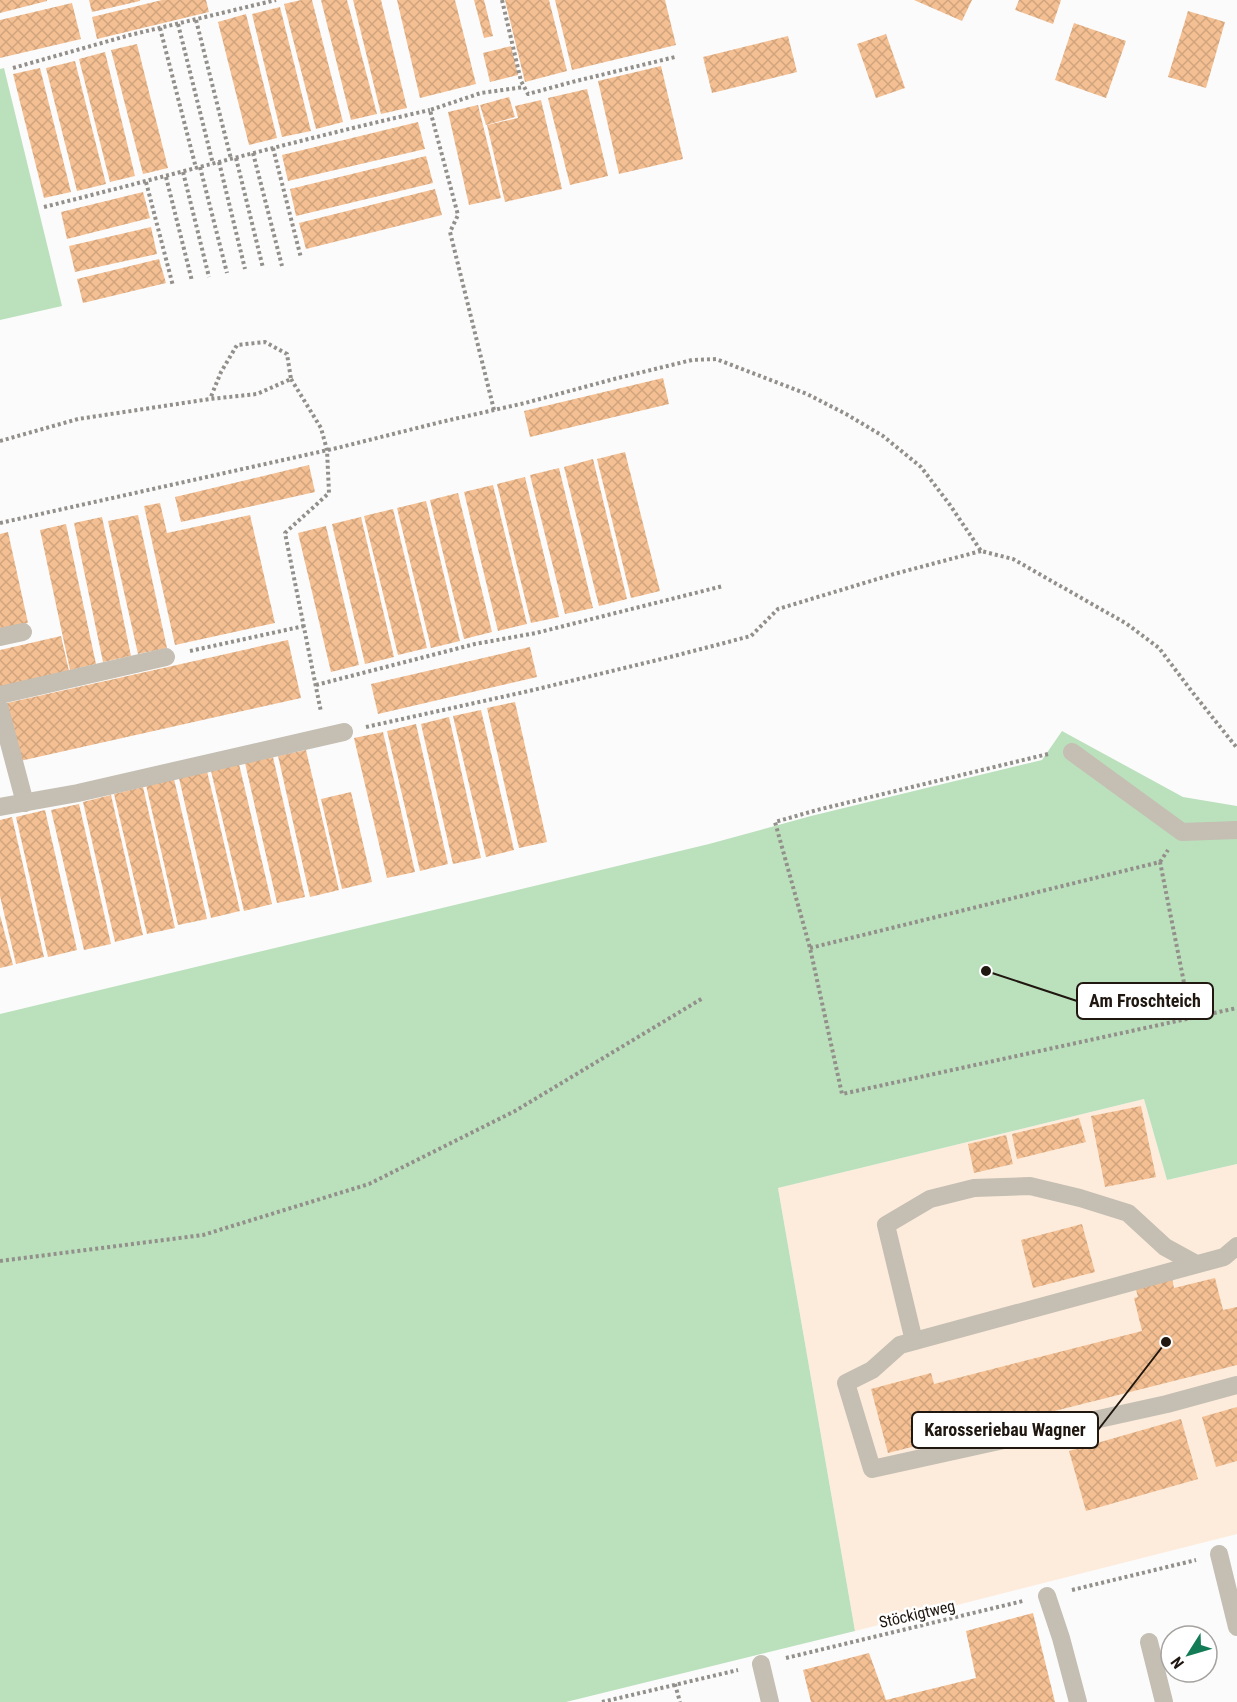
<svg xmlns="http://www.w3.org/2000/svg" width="1237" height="1702" font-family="'Roboto Condensed',sans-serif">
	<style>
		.built { fill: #fdecdc }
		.green { fill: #bbe0bc }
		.building { fill: url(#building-cross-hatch) }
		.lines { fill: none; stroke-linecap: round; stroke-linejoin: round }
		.path { stroke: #93908c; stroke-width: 4; stroke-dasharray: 3 3; stroke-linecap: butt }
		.service { stroke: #c4beb3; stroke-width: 18 }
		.labels { text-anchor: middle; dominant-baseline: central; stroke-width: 5; stroke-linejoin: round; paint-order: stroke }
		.street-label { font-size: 16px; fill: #1f1710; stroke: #fff }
		.leader { fill: none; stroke: #1f1710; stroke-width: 2 }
		.callout-dot { fill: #1f1710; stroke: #fff; stroke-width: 2 }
		.callout { fill: #fff; stroke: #1f1710; stroke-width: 2 }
		.callout-label { font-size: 18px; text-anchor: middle; font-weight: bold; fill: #1f1710 }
	</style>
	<defs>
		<pattern id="building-cross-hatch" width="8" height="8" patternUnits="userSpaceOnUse" patternTransform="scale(1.5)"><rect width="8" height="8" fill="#f4c093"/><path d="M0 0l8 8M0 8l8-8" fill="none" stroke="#d1a47e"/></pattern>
	</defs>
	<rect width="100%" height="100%" fill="#fbfbfb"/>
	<path class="built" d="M1144 1099 1167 1180 1237 1164V1534L855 1631 778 1188Z"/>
	<g class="green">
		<path d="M4 68 62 306 0 320V69Z"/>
		<path d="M1062 731 1183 797 1237 806V1164L1167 1180 1144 1099 778 1188 855 1631 566 1702H0V1014L709 844 811 816 1042 760Z"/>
	</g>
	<g class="building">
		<path d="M0 0H47V1L0 13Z"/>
		<path d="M89 0H140V1L92 12Z"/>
		<path d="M162 0H206L209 12 97 39 92 17Z"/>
		<path d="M301 0H312L343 122 316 129 284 4Z"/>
		<path d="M321 0H347L377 114 351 120Z"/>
		<path d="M353 0H381L407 108 381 114Z"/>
		<path d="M397 0H455L476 84 420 98Z"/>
		<path d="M474 0H484L493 36 484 38Z"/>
		<path d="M505 0H549L567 71 525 82Z"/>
		<path d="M555 0H665L676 45 572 70Z"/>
		<path d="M914 0H972L962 21Z"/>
		<path d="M1019 0H1061L1053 24 1015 10Z"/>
		<path d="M72 3 81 39 0 58V20Z"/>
		<path d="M280 7 311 131 282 137 252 14Z"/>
		<path d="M1188 11 1225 22 1206 88 1168 77Z"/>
		<path d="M246 14 277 138 249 145 218 22Z"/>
		<path d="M1074 23 1126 41 1106 98 1055 80Z"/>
		<path d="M886 34 905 88 876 98 857 44Z"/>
		<path d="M788 36 797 72 712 93 703 57Z"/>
		<path d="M137 44 168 168 143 174 111 50Z"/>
		<path d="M511 46 518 75 490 82 483 53Z"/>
		<path d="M105 52 135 176 110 182 79 59Z"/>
		<path d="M75 61 106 184 77 191 46 68Z"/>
		<path d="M661 66 683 159 619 174 598 81Z"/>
		<path d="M40 68 71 192 44 198 13 74Z"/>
		<path d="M587 89 608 176 570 185 548 98Z"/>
		<path d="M509 97 515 117 486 125 480 105Z"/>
		<path d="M541 100 562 189 505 202 487 125 518 118 515 106Z"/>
		<path d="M478 105 501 198 469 205 448 112Z"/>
		<path d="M418 122 425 149 288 181 282 155Z"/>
		<path d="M426 156 433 183 296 216 290 189Z"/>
		<path d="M435 189 442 215 306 249 299 223Z"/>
		<path d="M143 192 150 218 67 239 61 212Z"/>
		<path d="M151 227 157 254 75 272 69 246Z"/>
		<path d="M159 259 166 283 83 303 77 279Z"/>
		<path d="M663 378 669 404 530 437 524 411Z"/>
		<path d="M625 452 660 591 631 598 597 459Z"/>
		<path d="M593 459 627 599 599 606 564 467Z"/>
		<path d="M309 465 315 492 181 522 175 497Z"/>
		<path d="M559 468 593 608 565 614 530 475Z"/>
		<path d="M525 477 559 617 531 623 497 484Z"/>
		<path d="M493 485 527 624 498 631 464 492Z"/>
		<path d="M458 493 492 632 464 639 430 500Z"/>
		<path d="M426 501 460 641 431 648 397 508Z"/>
		<path d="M160 503 167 533 250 515 275 623 175 645 144 506Z"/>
		<path d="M393 509 427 648 398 655 364 516Z"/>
		<path d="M138 515 167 648 138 654 108 521Z"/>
		<path d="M102 517 131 656 103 662 74 523Z"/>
		<path d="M361 517 394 657 365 664 332 524Z"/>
		<path d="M66 524 96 664 70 670 40 530Z"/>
		<path d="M326 526 359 665 331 672 298 533Z"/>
		<path d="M8 532 28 623 0 629V534Z"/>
		<path d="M61 636 69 671 0 687V650Z"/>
		<path d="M288 640 301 698 20 761 7 703Z"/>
		<path d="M530 647 537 677 378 714 371 684Z"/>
		<path d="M515 702 547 842 519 848 487 708Z"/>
		<path d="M481 710 514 850 486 857 453 716Z"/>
		<path d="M449 717 481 858 453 864 421 724Z"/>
		<path d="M416 724 448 864 420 871 387 731Z"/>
		<path d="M383 732 415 872 387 878 354 738Z"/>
		<path d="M306 750 339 890 310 897 278 756Z"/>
		<path d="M273 757 305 897 277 903 245 763Z"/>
		<path d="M239 764 272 904 244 911 211 771Z"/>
		<path d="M207 771 240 911 211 918 179 778Z"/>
		<path d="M174 779 207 919 178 925 146 785Z"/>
		<path d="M143 787 175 928 147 934 114 794Z"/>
		<path d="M351 792 372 882 342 889 321 799Z"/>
		<path d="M111 795 143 935 115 942 83 802Z"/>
		<path d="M79 804 111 944 84 950 51 810Z"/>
		<path d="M45 810 77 950 48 957 16 817Z"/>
		<path d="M12 817 44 957 16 964 0 896V820Z"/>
		<path d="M0 915 13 965 0 968Z"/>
		<path d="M1141 1106 1156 1177 1105 1187 1091 1116Z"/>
		<path d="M1079 1118 1086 1142 1017 1159 1012 1134Z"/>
		<path d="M1006 1135 1013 1164 974 1173 968 1144Z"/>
		<path d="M1082 1224 1095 1272 1033 1288 1021 1240Z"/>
		<path d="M1172 1278 1174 1288 1215 1278 1223 1310 1237 1307V1365L888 1453 871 1389 931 1373 934 1384 1142 1331 1134 1298 1138 1297 1135 1286Z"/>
		<path d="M1237 1407V1461L1216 1467 1202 1417Z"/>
		<path d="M1181 1419 1198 1479 1086 1511 1069 1451Z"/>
		<path d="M1033 1613 1055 1702H811L803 1670 869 1653 886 1700 976 1678 966 1631Z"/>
	</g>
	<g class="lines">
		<g class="path">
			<path d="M502 0 521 81 528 94 572 82 675 57"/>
			<path d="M196 20 231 159"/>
			<path d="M178 24 213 164"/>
			<path d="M160 28 196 168"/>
			<path d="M13 68 130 35 276 0"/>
			<path d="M273 148 301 258"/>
			<path d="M253 153 282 266"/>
			<path d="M236 158 263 268"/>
			<path d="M219 162 245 269"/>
			<path d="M200 167 227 273"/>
			<path d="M183 172 209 277"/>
			<path d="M166 177 192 281"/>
			<path d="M146 182 173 286"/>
			<path d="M44 207C173 175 300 139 430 110"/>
			<path d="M291 379 321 428 327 450 329 493 285 533 321 712"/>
			<path d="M494 410 450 232 458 215 430 110 481 93 524 87"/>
			<path d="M0 441 78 419 210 399 257 394 291 379 287 354 265 342 237 345 221 372 210 399"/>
			<path d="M0 523 337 448 441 422 525 403 614 379 692 360 716 359 807 394 846 414 883 436 921 467 950 505 981 551 1013 559 1127 624 1159 648 1193 693 1237 748"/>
			<path d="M190 651 304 626"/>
			<path d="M316 685 475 644 536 633 723 586"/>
			<path d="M366 727 529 691 674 656 751 636 778 609 894 574 981 551"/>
			<path d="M1048 754 817 810 775 822 810 948 842 1094 1237 1008"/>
			<path d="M1160 862 1168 850"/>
			<path d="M810 948 1160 862 1191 1018"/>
			<path d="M0 1261 203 1235 369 1184 515 1111 703 998"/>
			<path d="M1072 1590 1196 1560"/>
			<path d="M786 1658 1023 1601"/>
			<path d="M675 1684 680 1702"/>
			<path d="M602 1702 738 1670"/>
		</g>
		<g class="service">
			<path d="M0 637 23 632"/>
			<path d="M0 695 166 657"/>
			<path d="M0 709 25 803"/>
			<path d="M1072 752 1182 832 1237 830"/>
			<path d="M0 807 78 793 344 732"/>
			<path d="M1237 1246 1224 1257 900 1345 872 1370 846 1383 872 1469 1167 1404 1237 1385"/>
			<path d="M914 1341 886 1225 930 1199 974 1188 1030 1186 1080 1198 1128 1213 1165 1247 1196 1264"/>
			<path d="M1219 1554 1237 1627"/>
			<path d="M1047 1596 1061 1638 1078 1702"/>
			<path d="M1149 1642 1164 1702"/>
			<path d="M761 1664 770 1702"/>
		</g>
	</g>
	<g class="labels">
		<g class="street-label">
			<text transform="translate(917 1614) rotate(-13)">Stöckigtweg</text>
		</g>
	</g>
	<path class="leader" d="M986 971L1077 1001M1166 1342L1098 1430"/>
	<g class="callout-dot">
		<circle cx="986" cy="971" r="6"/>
		<circle cx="1166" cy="1342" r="6"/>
	</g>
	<g class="callout">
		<rect x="1077" y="983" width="136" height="36" rx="6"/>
		<rect x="912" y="1412" width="186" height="36" rx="6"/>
	</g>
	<g class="callout-label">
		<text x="1145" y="1007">Am Froschteich</text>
		<text x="1005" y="1436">Karosseriebau Wagner</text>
	</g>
	<g transform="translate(1189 1654) rotate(233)"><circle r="28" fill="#ffffff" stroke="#a5a29f" stroke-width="1.5"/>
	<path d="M0-4.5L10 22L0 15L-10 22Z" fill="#137c56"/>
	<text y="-9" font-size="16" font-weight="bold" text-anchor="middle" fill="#1f1710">N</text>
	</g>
</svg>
